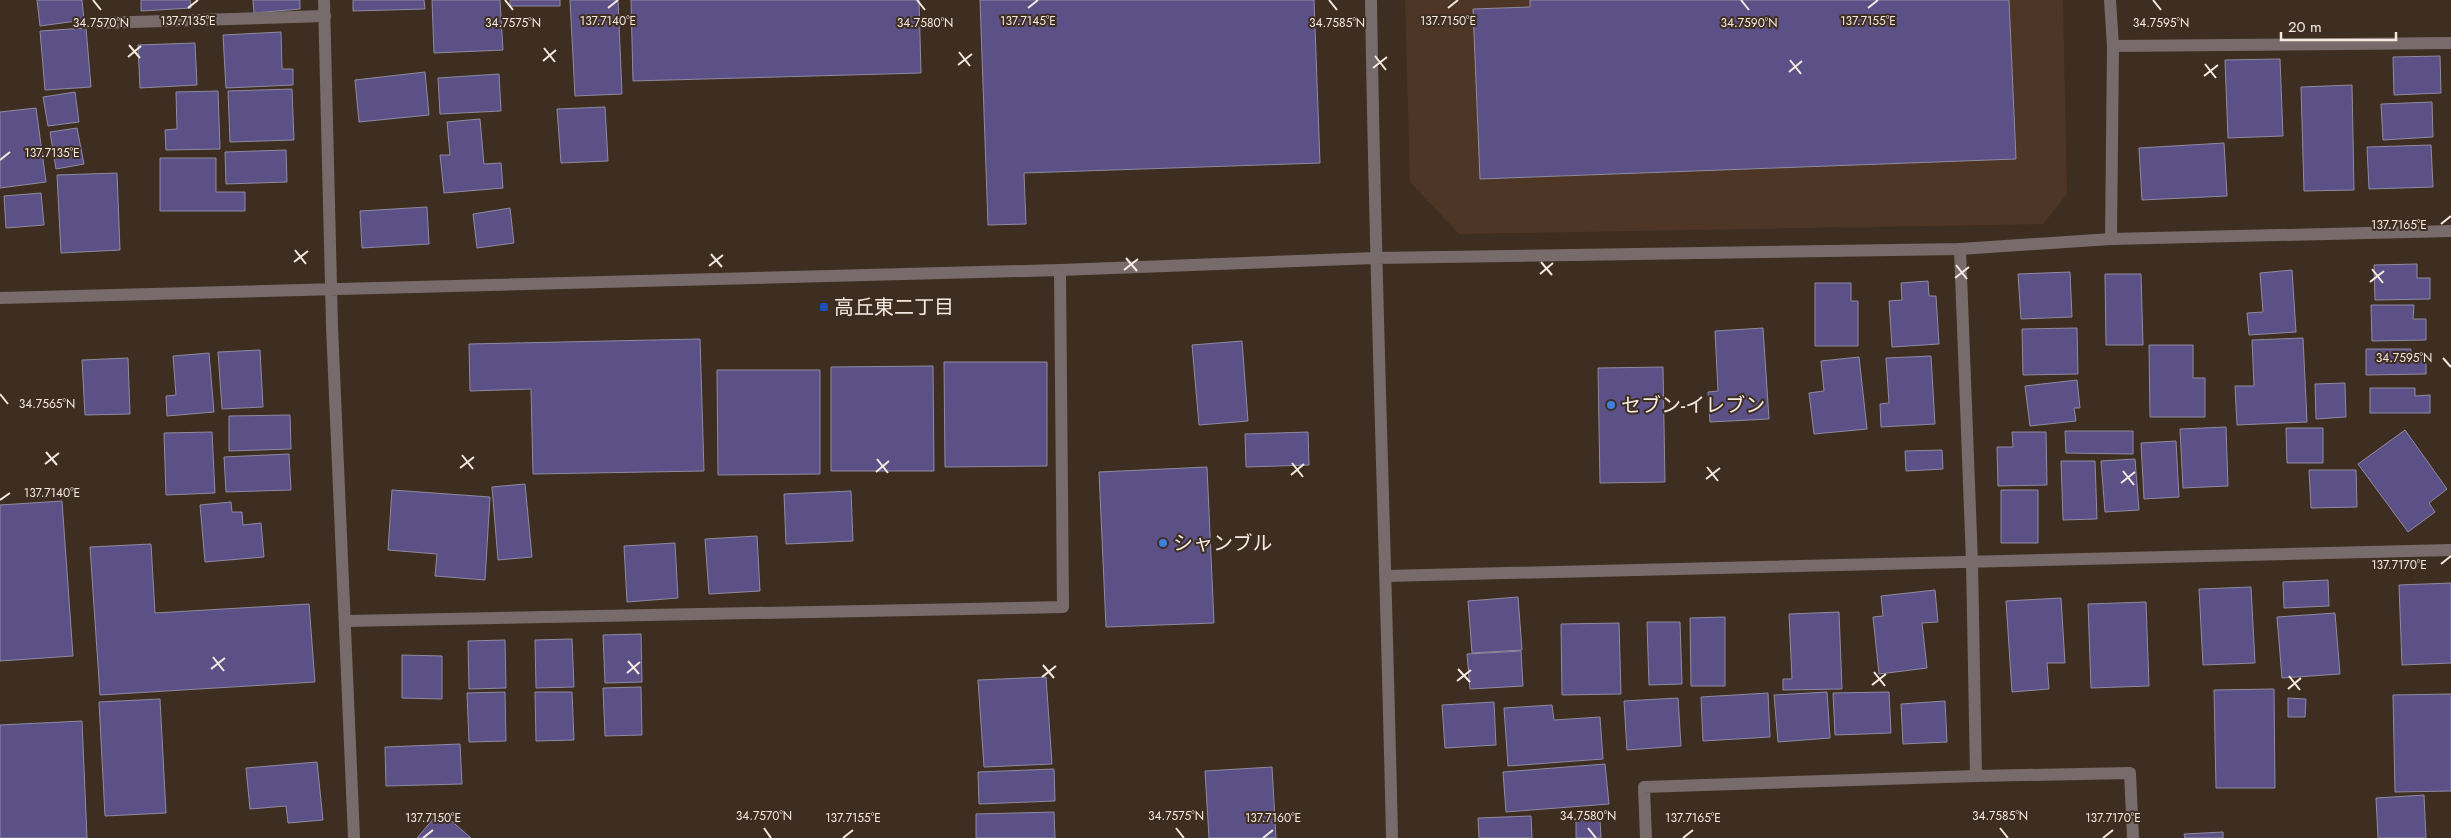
<svg xmlns="http://www.w3.org/2000/svg" width="2451" height="838" viewBox="0 0 2451 838" font-family="Jost,'Noto Sans JP',sans-serif">
<style>
.built{fill:#4d3625}
.building{fill:#5b5187;stroke:#8e8ba1}
.lines{fill:none;stroke-linecap:round;stroke-linejoin:round}
.minor{stroke:#776c6b;stroke-width:12}
.tertiary{stroke:#776c6b;stroke-width:12}
.ticks{fill:none;stroke:#f5eae2;stroke-width:2}
.transit-dot{fill:#1a4fb4;stroke:#3e2d21;stroke-width:2}
.shop-dot{fill:#3f7fe0;stroke:#3e2d21;stroke-width:2}
.labels{text-anchor:middle;dominant-baseline:central;stroke-width:4;stroke-linejoin:round;paint-order:stroke}
.poi-label{font-size:20px;fill:#f5eae2;stroke:#3e2d21;text-anchor:start}
.ticks-label{font-size:12px;text-anchor:middle;fill:#f5eae2;stroke:#3e2d21;stroke-width:4;stroke-linejoin:round;paint-order:stroke}
</style>
<rect width="100%" height="100%" fill="#3e2d21"/>
<path class="built" d="M 1405,0 L 2063,0 L 2067,194 L 2043,224 L 1459,234 L 1410,182 Z"/>
<path class="building" d="M 37,0 L 82,0 L 84,20 L 40,26 Z
M 141,0 L 190,0 L 191,8 L 141,11 Z
M 253,0 L 300,0 L 300,9 L 254,13 Z
M 353,0 L 424,0 L 425,9 L 353,11 Z
M 432,0 L 500,0 L 503,50 L 434,53 Z
M 510,0 L 560,0 L 560,6 L 510,6 Z
M 570,0 L 618,0 L 622,94 L 575,96 Z
M 631,0 L 919,0 L 921,73 L 633,81 Z
M 980,0 L 1314,0 L 1320,163 L 1024,173 L 1026,224 L 988,225 Z
M 1530,0 L 2009,0 L 2016,159 L 1480,179 L 1473,9 L 1530,7 Z
M 86,28 L 91,87 L 45,90 L 40,31 Z
M 281,32 L 282,69 L 293,69 L 293,85 L 226,88 L 223,35 Z
M 195,43 L 197,85 L 140,88 L 138,45 Z
M 2440,56 L 2441,93 L 2394,95 L 2393,57 Z
M 2280,59 L 2283,136 L 2228,138 L 2225,60 Z
M 425,72 L 429,115 L 359,122 L 355,80 Z
M 499,74 L 501,111 L 440,114 L 438,78 Z
M 2352,85 L 2354,190 L 2304,191 L 2301,87 Z
M 292,89 L 294,140 L 230,142 L 228,91 Z
M 218,91 L 220,149 L 166,150 L 165,130 L 177,129 L 176,92 Z
M 75,92 L 79,122 L 48,126 L 43,97 Z
M 2432,102 L 2433,137 L 2383,140 L 2381,104 Z
M 605,107 L 608,161 L 561,163 L 557,109 Z
M 36,108 L 46,182 L 0,188 L 0,112 Z
M 480,119 L 484,164 L 501,163 L 503,188 L 444,193 L 440,155 L 450,155 L 447,122 Z
M 77,128 L 84,164 L 56,169 L 50,132 Z
M 2224,143 L 2227,196 L 2142,200 L 2139,148 Z
M 2431,145 L 2433,187 L 2369,189 L 2367,147 Z
M 286,150 L 287,182 L 226,184 L 225,152 Z
M 160,158 L 216,158 L 216,192 L 245,192 L 245,211 L 160,211 Z
M 117,173 L 120,250 L 61,253 L 57,175 Z
M 41,193 L 44,225 L 6,228 L 4,196 Z
M 427,207 L 429,244 L 362,248 L 360,211 Z
M 510,208 L 514,243 L 477,248 L 473,214 Z
M 2417,264 L 2417,278 L 2430,278 L 2430,299 L 2375,300 L 2374,265 Z
M 2292,270 L 2296,332 L 2249,335 L 2247,313 L 2263,312 L 2260,273 Z
M 2070,272 L 2072,317 L 2021,319 L 2018,274 Z
M 2105,274 L 2141,274 L 2143,345 L 2106,345 Z
M 1928,281 L 1929,296 L 1936,296 L 1939,344 L 1892,347 L 1889,301 L 1902,300 L 1901,283 Z
M 1815,283 L 1851,283 L 1851,301 L 1858,301 L 1858,346 L 1815,346 Z
M 2371,305 L 2414,305 L 2413,319 L 2426,319 L 2426,340 L 2372,341 Z
M 1763,328 L 1769,419 L 1710,422 L 1708,392 L 1718,391 L 1715,331 Z
M 2077,328 L 2078,374 L 2023,375 L 2022,329 Z
M 2303,338 L 2307,422 L 2237,425 L 2235,386 L 2254,386 L 2252,340 Z
M 700,339 L 704,471 L 533,474 L 531,389 L 470,391 L 469,344 Z
M 1242,341 L 1248,421 L 1199,425 L 1192,345 Z
M 2149,345 L 2193,345 L 2193,378 L 2205,378 L 2205,417 L 2150,417 Z
M 2366,349 L 2411,349 L 2411,357 L 2426,357 L 2426,374 L 2366,375 Z
M 260,350 L 263,407 L 222,409 L 218,352 Z
M 209,353 L 214,412 L 167,416 L 166,396 L 176,395 L 173,356 Z
M 1931,356 L 1935,424 L 1881,427 L 1880,404 L 1889,403 L 1886,358 Z
M 1859,357 L 1867,429 L 1814,434 L 1809,393 L 1824,391 L 1821,361 Z
M 128,358 L 130,414 L 85,415 L 82,360 Z
M 944,362 L 1047,362 L 1047,466 L 945,467 Z
M 933,366 L 934,471 L 831,471 L 831,367 Z
M 1663,367 L 1665,482 L 1600,483 L 1598,368 Z
M 717,370 L 820,370 L 820,474 L 718,475 Z
M 2077,380 L 2080,408 L 2074,408 L 2076,421 L 2030,426 L 2025,386 Z
M 2345,383 L 2346,417 L 2316,419 L 2315,384 Z
M 2370,388 L 2415,388 L 2415,396 L 2430,395 L 2430,413 L 2370,413 Z
M 290,415 L 291,449 L 229,451 L 229,416 Z
M 2226,427 L 2228,486 L 2183,488 L 2180,429 Z
M 2286,428 L 2323,428 L 2323,463 L 2287,463 Z
M 2405,430 L 2447,489 L 2429,503 L 2435,512 L 2408,532 L 2358,464 Z
M 2065,431 L 2133,431 L 2133,454 L 2066,453 Z
M 212,432 L 215,493 L 166,495 L 164,433 Z
M 1308,432 L 1309,465 L 1246,467 L 1245,434 Z
M 2012,432 L 2046,432 L 2047,485 L 1998,486 L 1997,447 L 2013,447 Z
M 2176,441 L 2179,497 L 2144,499 L 2141,443 Z
M 1942,450 L 1943,469 L 1906,471 L 1905,451 Z
M 289,454 L 291,490 L 226,492 L 224,457 Z
M 2135,459 L 2139,510 L 2105,512 L 2101,461 Z
M 2061,461 L 2095,461 L 2097,519 L 2063,520 Z
M 1207,467 L 1214,623 L 1106,627 L 1099,472 Z
M 2309,470 L 2356,470 L 2357,507 L 2311,508 Z
M 525,484 L 532,557 L 498,560 L 492,487 Z
M 392,490 L 490,497 L 485,580 L 435,576 L 437,554 L 388,550 Z
M 2001,490 L 2038,490 L 2038,543 L 2001,543 Z
M 851,491 L 853,541 L 786,544 L 784,494 Z
M 62,501 L 73,656 L 0,661 L 0,505 Z
M 231,502 L 232,512 L 242,512 L 243,525 L 261,523 L 264,557 L 205,562 L 200,505 Z
M 757,536 L 760,591 L 709,594 L 705,539 Z
M 675,543 L 678,598 L 627,602 L 624,546 Z
M 151,544 L 155,613 L 309,604 L 315,682 L 100,695 L 90,547 Z
M 2328,580 L 2329,606 L 2284,608 L 2283,582 Z
M 2451,583 L 2451,663 L 2402,665 L 2399,585 Z
M 2251,587 L 2255,663 L 2203,665 L 2199,589 Z
M 1935,590 L 1938,622 L 1922,623 L 1927,668 L 1879,674 L 1873,617 L 1883,616 L 1881,596 Z
M 1518,597 L 1522,650 L 1472,653 L 1468,601 Z
M 2061,598 L 2065,663 L 2047,663 L 2049,689 L 2012,692 L 2006,601 Z
M 2146,602 L 2149,686 L 2091,688 L 2088,604 Z
M 1839,612 L 1842,689 L 1783,690 L 1783,679 L 1792,679 L 1789,614 Z
M 2335,613 L 2340,674 L 2282,678 L 2277,617 Z
M 1725,617 L 1725,686 L 1691,686 L 1690,618 Z
M 1647,622 L 1680,622 L 1682,684 L 1649,685 Z
M 1619,623 L 1621,694 L 1562,695 L 1561,624 Z
M 641,634 L 642,682 L 605,683 L 603,635 Z
M 572,639 L 574,687 L 536,688 L 535,640 Z
M 505,640 L 506,688 L 469,689 L 468,641 Z
M 1521,651 L 1523,686 L 1470,689 L 1467,654 Z
M 402,655 L 442,656 L 442,699 L 402,698 Z
M 1046,677 L 1052,764 L 984,767 L 978,680 Z
M 641,687 L 642,735 L 605,736 L 603,688 Z
M 2274,689 L 2275,788 L 2216,788 L 2214,690 Z
M 505,692 L 506,741 L 469,742 L 467,693 Z
M 535,692 L 572,692 L 574,740 L 536,741 Z
M 1827,692 L 1830,738 L 1778,742 L 1774,695 Z
M 1889,692 L 1891,733 L 1835,735 L 1833,693 Z
M 1768,693 L 1770,737 L 1703,741 L 1701,697 Z
M 2451,694 L 2451,791 L 2395,792 L 2393,695 Z
M 1678,698 L 1681,746 L 1627,750 L 1624,701 Z
M 2288,698 L 2306,699 L 2305,717 L 2288,717 Z
M 160,699 L 166,813 L 105,816 L 99,702 Z
M 1945,701 L 1947,742 L 1903,744 L 1901,704 Z
M 1494,702 L 1496,745 L 1445,748 L 1442,705 Z
M 1552,705 L 1554,720 L 1600,717 L 1603,759 L 1508,766 L 1504,708 Z
M 82,721 L 87,838 L 0,838 L 0,725 Z
M 460,744 L 462,784 L 386,786 L 385,747 Z
M 317,762 L 323,820 L 288,823 L 286,806 L 250,809 L 246,768 Z
M 1605,764 L 1609,804 L 1506,812 L 1503,772 Z
M 1272,767 L 1276,838 L 1209,838 L 1205,771 Z
M 1054,769 L 1055,801 L 979,804 L 978,772 Z
M 2424,795 L 2426,838 L 2378,838 L 2376,798 Z
M 440,811 L 471,838 L 417,838 Z
M 1054,812 L 1055,838 L 976,838 L 976,814 Z
M 1531,816 L 1532,838 L 1479,838 L 1478,818 Z
M 1600,819 L 1601,838 L 1576,838 L 1576,820 Z
M 2223,832 L 2223,838 L 2185,838 L 2184,834 Z"/>
<g class="lines">
<path class="minor" d="M 2110,0 L 2113,46 L 2111,239
M 99,23 L 325,16
M 2113,46 L 2451,43
M 1960,249 L 1972,562 L 1976,776 L 2130,773 L 2133,838
M 1386,576 L 2451,550
M 346,621 L 1063,607 L 1060,270
M 1646,838 L 1644,787 L 1976,776"/>
<path class="tertiary" d="M 324,0 L 332,326 L 354,838
M 1371,0 C 1375,279 1386,559 1392,838
M 0,298 L 1060,270 L 1375,258 L 1960,249 L 2111,239 L 2451,231"/>
</g>
<path class="ticks" d="M 93,0 L 101,10M 505,0 L 513,10M 917,0 L 925,10M 1329,0 L 1337,10M 1741,0 L 1749,10M 2153,0 L 2161,10M 188,8 L 198,0M 608,8 L 618,0M 1028,8 L 1038,0M 1448,8 L 1458,0M 1868,8 L 1878,0M 129,45 L 140,58M 544,48 L 555,62M 959,52 L 970,66M 1375,56 L 1386,70M 128,57 L 141,46M 1790,60 L 1801,74M 543,61 L 556,50M 2205,64 L 2216,78M 958,65 L 972,54M 1373,68 L 1387,57M 1789,72 L 1802,61M 2204,76 L 2218,65M 0,160 L 10,152M 2441,224 L 2451,216M 295,250 L 306,264M 711,254 L 722,267M 1126,258 L 1137,271M 294,262 L 308,251M 1541,262 L 1552,275M 1956,265 L 1967,279M 709,266 L 723,255M 2372,269 L 2383,283M 1124,270 L 1138,259M 1540,274 L 1553,263M 1955,278 L 1969,267M 2370,282 L 2384,271M 2443,358 L 2451,367M 0,394 L 8,404M 46,452 L 57,465M 462,455 L 473,469M 877,459 L 888,473M 1292,463 L 1303,477M 45,464 L 59,453M 1707,467 L 1718,481M 460,468 L 474,457M 2123,471 L 2134,485M 876,472 L 889,461M 1291,475 L 1304,464M 1706,479 L 1720,468M 2121,483 L 2135,472M 0,500 L 10,493M 2441,564 L 2451,556M 213,657 L 224,671M 628,661 L 639,674M 1043,665 L 1054,678M 211,669 L 225,658M 1458,669 L 1470,682M 1874,672 L 1885,686M 627,673 L 640,662M 2289,676 L 2300,690M 1042,677 L 1056,666M 1457,681 L 1471,670M 1872,685 L 1886,674M 2288,689 L 2301,678M 764,828 L 771,838M 1176,828 L 1184,838M 1588,828 L 1596,838M 2000,828 L 2008,838M 423,838 L 433,830M 843,838 L 853,830M 1263,838 L 1273,830M 1683,838 L 1693,830M 2103,838 L 2113,830"/>
<rect class="transit-dot" x="819" y="302" width="10" height="10" rx="2.5"/>
<g class="shop-dot">
<circle cx="1611" cy="405" r="5"/>
<circle cx="1163" cy="543" r="5"/>
</g>
<g class="labels">
<g class="poi-label">
<text x="834" y="307">高丘東二丁目</text>
<text x="1621" y="405">セブン-イレブン</text>
<text x="1173" y="543">シャンブル</text>
</g>
</g>
<g class="ticks-label">
<text x="188" y="25">137.7135°E</text>
<text x="608" y="25">137.7140°E</text>
<text x="1028" y="25">137.7145°E</text>
<text x="1448" y="25">137.7150°E</text>
<text x="1868" y="25">137.7155°E</text>
<text x="101" y="27">34.7570°N</text>
<text x="2161" y="27">34.7595°N</text>
<text x="513" y="27">34.7575°N</text>
<text x="925" y="27">34.7580°N</text>
<text x="1337" y="27">34.7585°N</text>
<text x="1749" y="27">34.7590°N</text>
<text x="52" y="157">137.7135°E</text>
<text x="2399" y="229">137.7165°E</text>
<text x="2404" y="362">34.7595°N</text>
<text x="47" y="408">34.7565°N</text>
<text x="52" y="497">137.7140°E</text>
<text x="2399" y="569">137.7170°E</text>
<text x="764" y="820">34.7570°N</text>
<text x="1176" y="820">34.7575°N</text>
<text x="1588" y="820">34.7580°N</text>
<text x="2000" y="820">34.7585°N</text>
<text x="433" y="822">137.7150°E</text>
<text x="853" y="822">137.7155°E</text>
<text x="1273" y="822">137.7160°E</text>
<text x="1693" y="822">137.7165°E</text>
<text x="2113" y="822">137.7170°E</text>
</g>
<path d="M2281 32v8h115v-8" fill="none" stroke="#f5eae2" stroke-width="2.5"/>
<text x="2288" y="32" font-size="15" fill="#f5eae2" stroke="#3e2d21" stroke-width="4" paint-order="stroke">20 m</text>
</svg>
